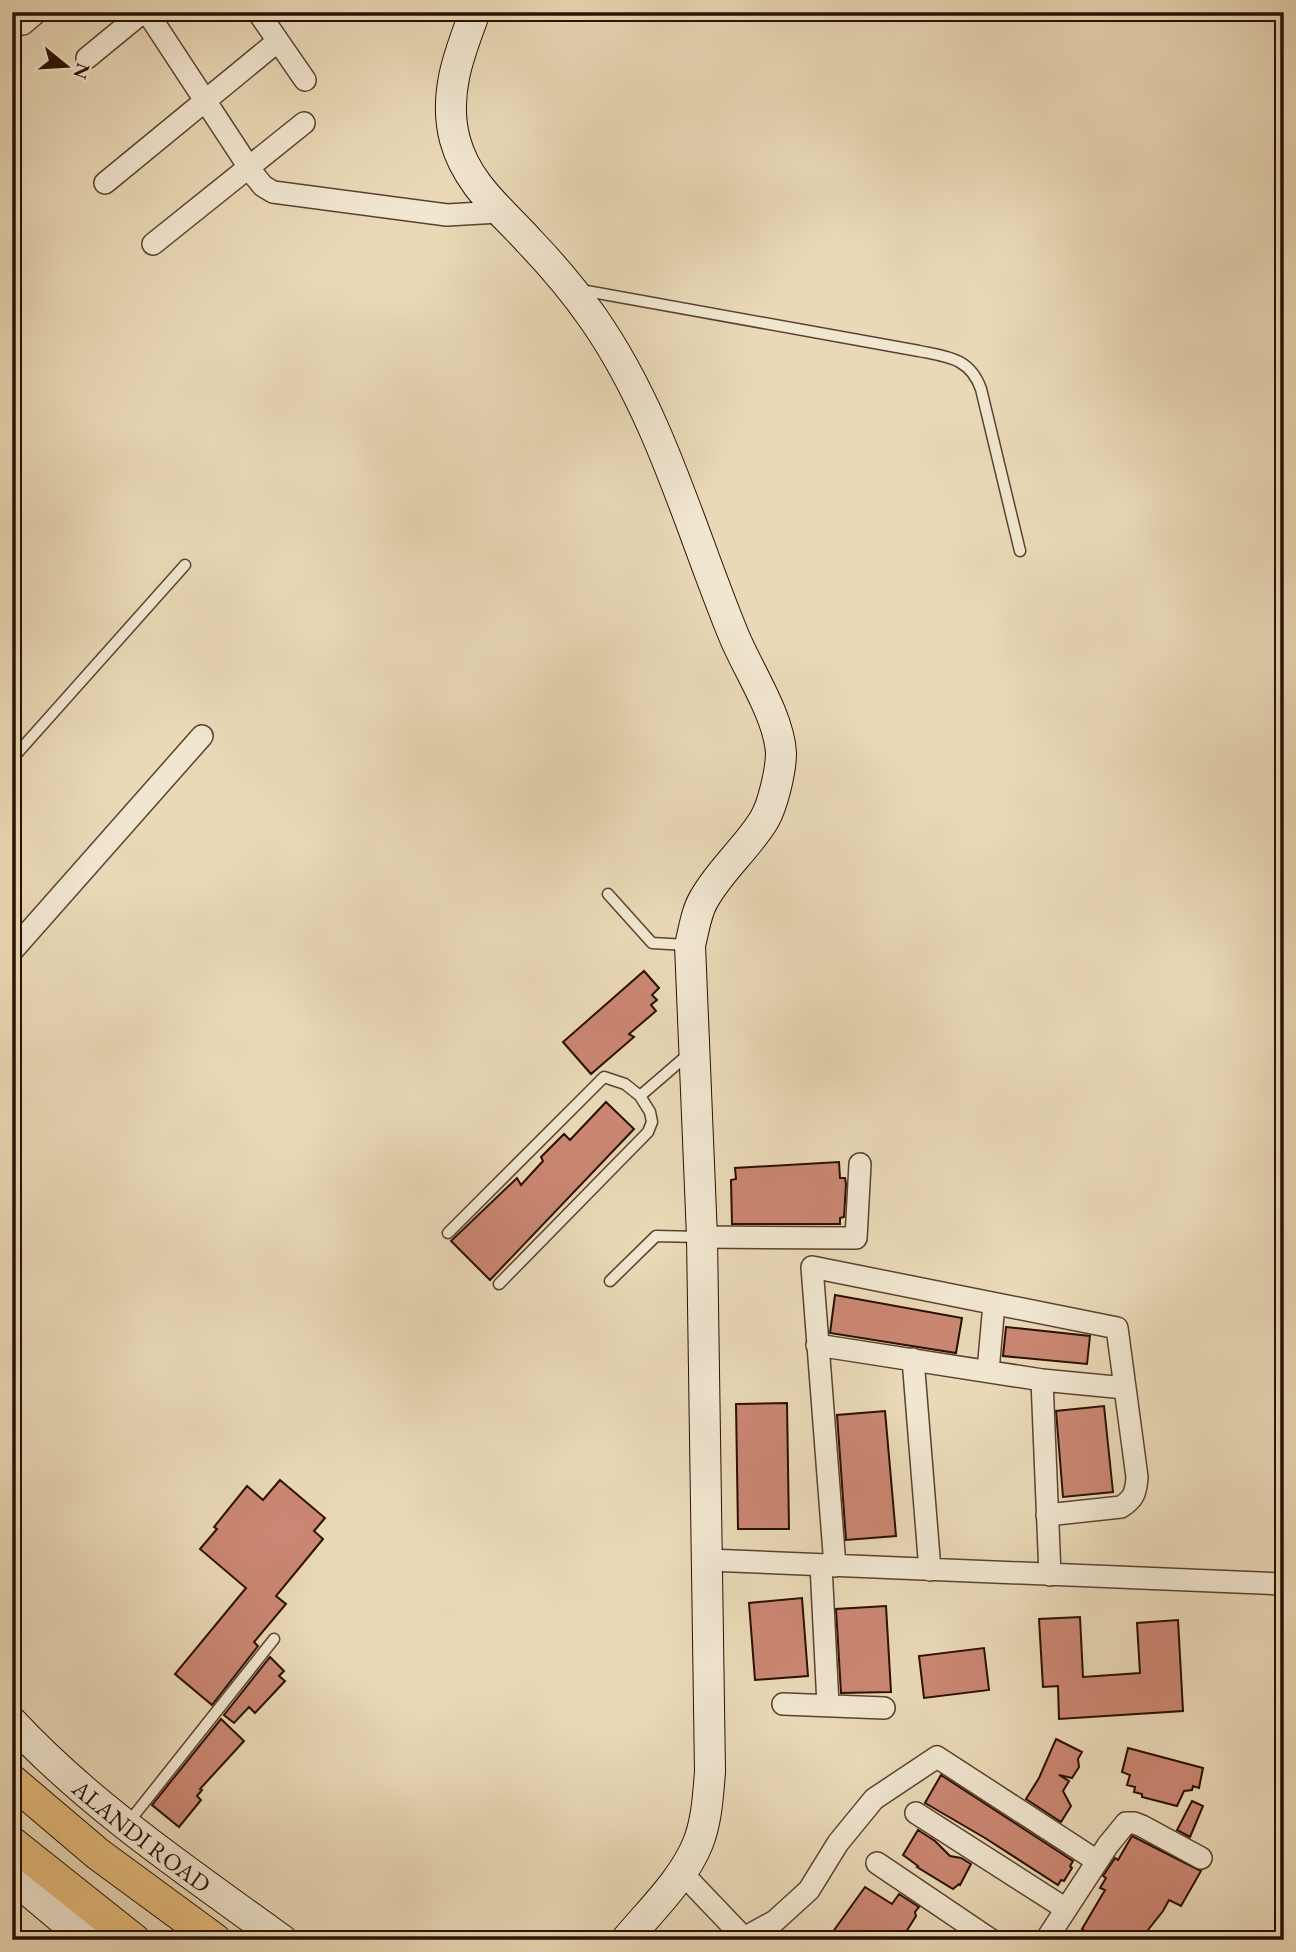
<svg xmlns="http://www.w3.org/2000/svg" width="1296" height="1952" viewBox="0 0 1296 1952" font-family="'EB Garamond',serif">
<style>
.building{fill:#cb8773;stroke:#2a0f02;stroke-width:2}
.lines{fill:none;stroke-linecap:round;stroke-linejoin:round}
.lane-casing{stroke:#5a422f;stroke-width:13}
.street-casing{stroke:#5a422f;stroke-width:24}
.secondary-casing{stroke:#2a0f02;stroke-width:32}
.primary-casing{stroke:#2a0f02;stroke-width:34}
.lane{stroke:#f1e6d0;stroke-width:10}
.street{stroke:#f1e6d0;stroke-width:21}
.secondary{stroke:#f1e6d0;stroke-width:30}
.primary{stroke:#e5bc7c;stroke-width:32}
.labels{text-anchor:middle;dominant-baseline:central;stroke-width:5;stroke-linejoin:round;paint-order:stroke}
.street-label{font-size:24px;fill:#2a0f02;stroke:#f1e6d0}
</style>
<rect width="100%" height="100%" fill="#ead9b7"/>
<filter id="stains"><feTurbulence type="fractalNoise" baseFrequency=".00286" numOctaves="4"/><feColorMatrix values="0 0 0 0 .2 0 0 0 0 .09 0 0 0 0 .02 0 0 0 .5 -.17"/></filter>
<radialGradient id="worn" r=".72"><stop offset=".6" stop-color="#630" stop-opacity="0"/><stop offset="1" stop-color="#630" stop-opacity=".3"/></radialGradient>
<path class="building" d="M 644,971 L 659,988 L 652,995 L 657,1000 L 651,1005 L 656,1011 L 629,1034 L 634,1037 L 591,1074 L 563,1042 Z
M 606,1102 L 634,1129 L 490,1280 L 451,1241 L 517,1178 L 521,1185 L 543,1161 L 541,1157 L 564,1134 L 570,1140 Z
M 839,1162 L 840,1178 L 845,1178 L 846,1184 L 844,1217 L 840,1218 L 840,1224 L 732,1224 L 731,1180 L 736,1179 L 735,1168 Z
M 835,1295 L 962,1318 L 956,1353 L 830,1333 Z
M 1006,1327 L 1090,1336 L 1087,1364 L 1003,1356 Z
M 787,1403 L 789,1529 L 738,1529 L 736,1404 Z
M 1104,1406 L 1113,1492 L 1063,1497 L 1056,1411 Z
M 885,1411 L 896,1536 L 846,1540 L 837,1415 Z
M 280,1480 L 325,1518 L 314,1531 L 323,1539 L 276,1596 L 286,1604 L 254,1642 L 258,1646 L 212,1705 L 175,1674 L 246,1588 L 200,1549 L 217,1529 L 214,1527 L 247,1486 L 263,1500 Z
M 802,1598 L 808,1676 L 755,1680 L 749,1603 Z
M 886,1606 L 891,1692 L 841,1693 L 836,1609 Z
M 1080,1617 L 1083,1677 L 1140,1673 L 1137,1623 L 1178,1620 L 1183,1711 L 1059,1719 L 1058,1686 L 1043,1687 L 1039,1619 Z
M 984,1648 L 989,1690 L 924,1698 L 919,1656 Z
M 270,1657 L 284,1671 L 279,1676 L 285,1681 L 255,1713 L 249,1707 L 234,1723 L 224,1715 Z
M 221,1719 L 244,1741 L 200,1789 L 202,1790 L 197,1796 L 201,1800 L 179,1827 L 152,1805 Z
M 1056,1739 L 1082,1752 L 1078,1759 L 1079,1767 L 1072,1778 L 1059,1775 L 1069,1781 L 1063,1791 L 1071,1806 L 1061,1822 L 1026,1799 L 1039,1778 Z
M 1128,1748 L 1203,1768 L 1199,1788 L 1193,1786 L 1192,1790 L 1184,1791 L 1177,1806 L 1142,1797 L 1142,1794 L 1134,1792 L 1135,1787 L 1127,1785 L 1130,1775 L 1122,1772 Z
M 941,1775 L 1073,1861 L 1070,1866 L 1072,1868 L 1064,1881 L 1061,1880 L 1058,1885 L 985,1838 L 925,1803 Z
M 1192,1801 L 1203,1806 L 1190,1837 L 1177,1830 Z
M 918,1830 L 935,1841 L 950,1856 L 961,1858 L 971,1864 L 960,1885 L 959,1884 L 953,1889 L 917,1867 L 918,1866 L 903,1855 Z
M 1132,1836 L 1201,1871 L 1181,1906 L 1169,1900 L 1163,1911 L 1140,1940 L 1098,1940 L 1082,1929 L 1105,1890 L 1100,1888 L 1106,1878 L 1103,1876 L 1115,1858 L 1118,1860 Z
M 865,1887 L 892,1904 L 899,1894 L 919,1907 L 915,1912 L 916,1916 L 901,1940 L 827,1940 Z"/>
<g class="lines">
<defs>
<path id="lane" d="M 581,290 L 919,351 C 948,357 970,358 981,389 L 1020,551
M 12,759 L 185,565
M 608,894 L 652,943 L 687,945
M 640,1096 L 691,1052
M 448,1233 L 604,1077 L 625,1084 L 640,1096 L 650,1112 L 652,1122 L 648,1132 L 499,1284
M 610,1281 L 656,1236 L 699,1237
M 128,1823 L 274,1639"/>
<path id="street" d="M 147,12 L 254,175 L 263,186 L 273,192 L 447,215 L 499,212
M 258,12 L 305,80
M 23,24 L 37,12
M 87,58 L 143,12
M 105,183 L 278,41
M 153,244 L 304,123
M 12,951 L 202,736
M 702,1237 L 856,1238 L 860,1164
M 817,1345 L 1042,1380 L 1125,1388
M 913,1359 L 930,1570
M 988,1371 L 994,1304
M 1042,1380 L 1050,1575
M 708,1560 L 1284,1584
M 821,1565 L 828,1705
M 835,1566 L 812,1267 L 1117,1328 L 1137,1477 C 1136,1492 1134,1499 1121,1507 L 1047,1515
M 783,1704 L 884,1708
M 916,1813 L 1066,1909
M 877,1863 L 991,1940
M 682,1873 L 744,1938 L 775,1921 L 809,1890 L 838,1843 L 874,1799 L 937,1757 L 1097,1861
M 1046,1940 L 1108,1845 L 1126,1823 L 1134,1823 L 1142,1826 L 1201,1858"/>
<g id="secondary">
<path d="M 475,12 C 459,54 443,95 455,140 C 467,184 500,209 529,241 C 552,265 574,291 593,318 C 660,414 690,529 734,636 C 748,670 779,716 781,753 C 781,770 773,805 764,820 C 747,848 720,870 704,899 C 696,912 694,930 690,945 L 702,1237 L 710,1772 C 708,1795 707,1820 698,1843 C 683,1880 651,1910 626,1940"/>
<path id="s1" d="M 12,1722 C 90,1806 190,1873 282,1940"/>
<path d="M 12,1877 L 87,1940"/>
</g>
<path id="primary" d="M 12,1781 L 98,1854 L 215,1940
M 12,1843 L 134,1940"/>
</defs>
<use href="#lane" class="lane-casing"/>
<use href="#street" class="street-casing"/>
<use href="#secondary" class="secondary-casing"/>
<use href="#primary" class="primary-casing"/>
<use href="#lane" class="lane"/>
<use href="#street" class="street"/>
<use href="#secondary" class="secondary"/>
<use href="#primary" class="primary"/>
</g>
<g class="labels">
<g class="street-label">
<text stroke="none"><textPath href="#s1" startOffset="173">ALANDI ROAD</textPath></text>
</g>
</g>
<rect width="1296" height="1952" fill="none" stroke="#ead9b7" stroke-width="42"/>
<rect x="14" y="14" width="1268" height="1924" fill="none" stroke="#2a0f02" stroke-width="3.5"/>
<rect x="21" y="21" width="1254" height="1910" fill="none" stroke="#2a0f02" stroke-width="2"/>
<g transform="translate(66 66) rotate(108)" stroke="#f1e6d0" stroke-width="5" paint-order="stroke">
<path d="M0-5L12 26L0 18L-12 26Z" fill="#2a0f02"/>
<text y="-10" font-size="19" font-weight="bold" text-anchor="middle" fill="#2a0f02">N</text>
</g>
<rect width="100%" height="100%" filter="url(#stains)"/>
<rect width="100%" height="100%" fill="url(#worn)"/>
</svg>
